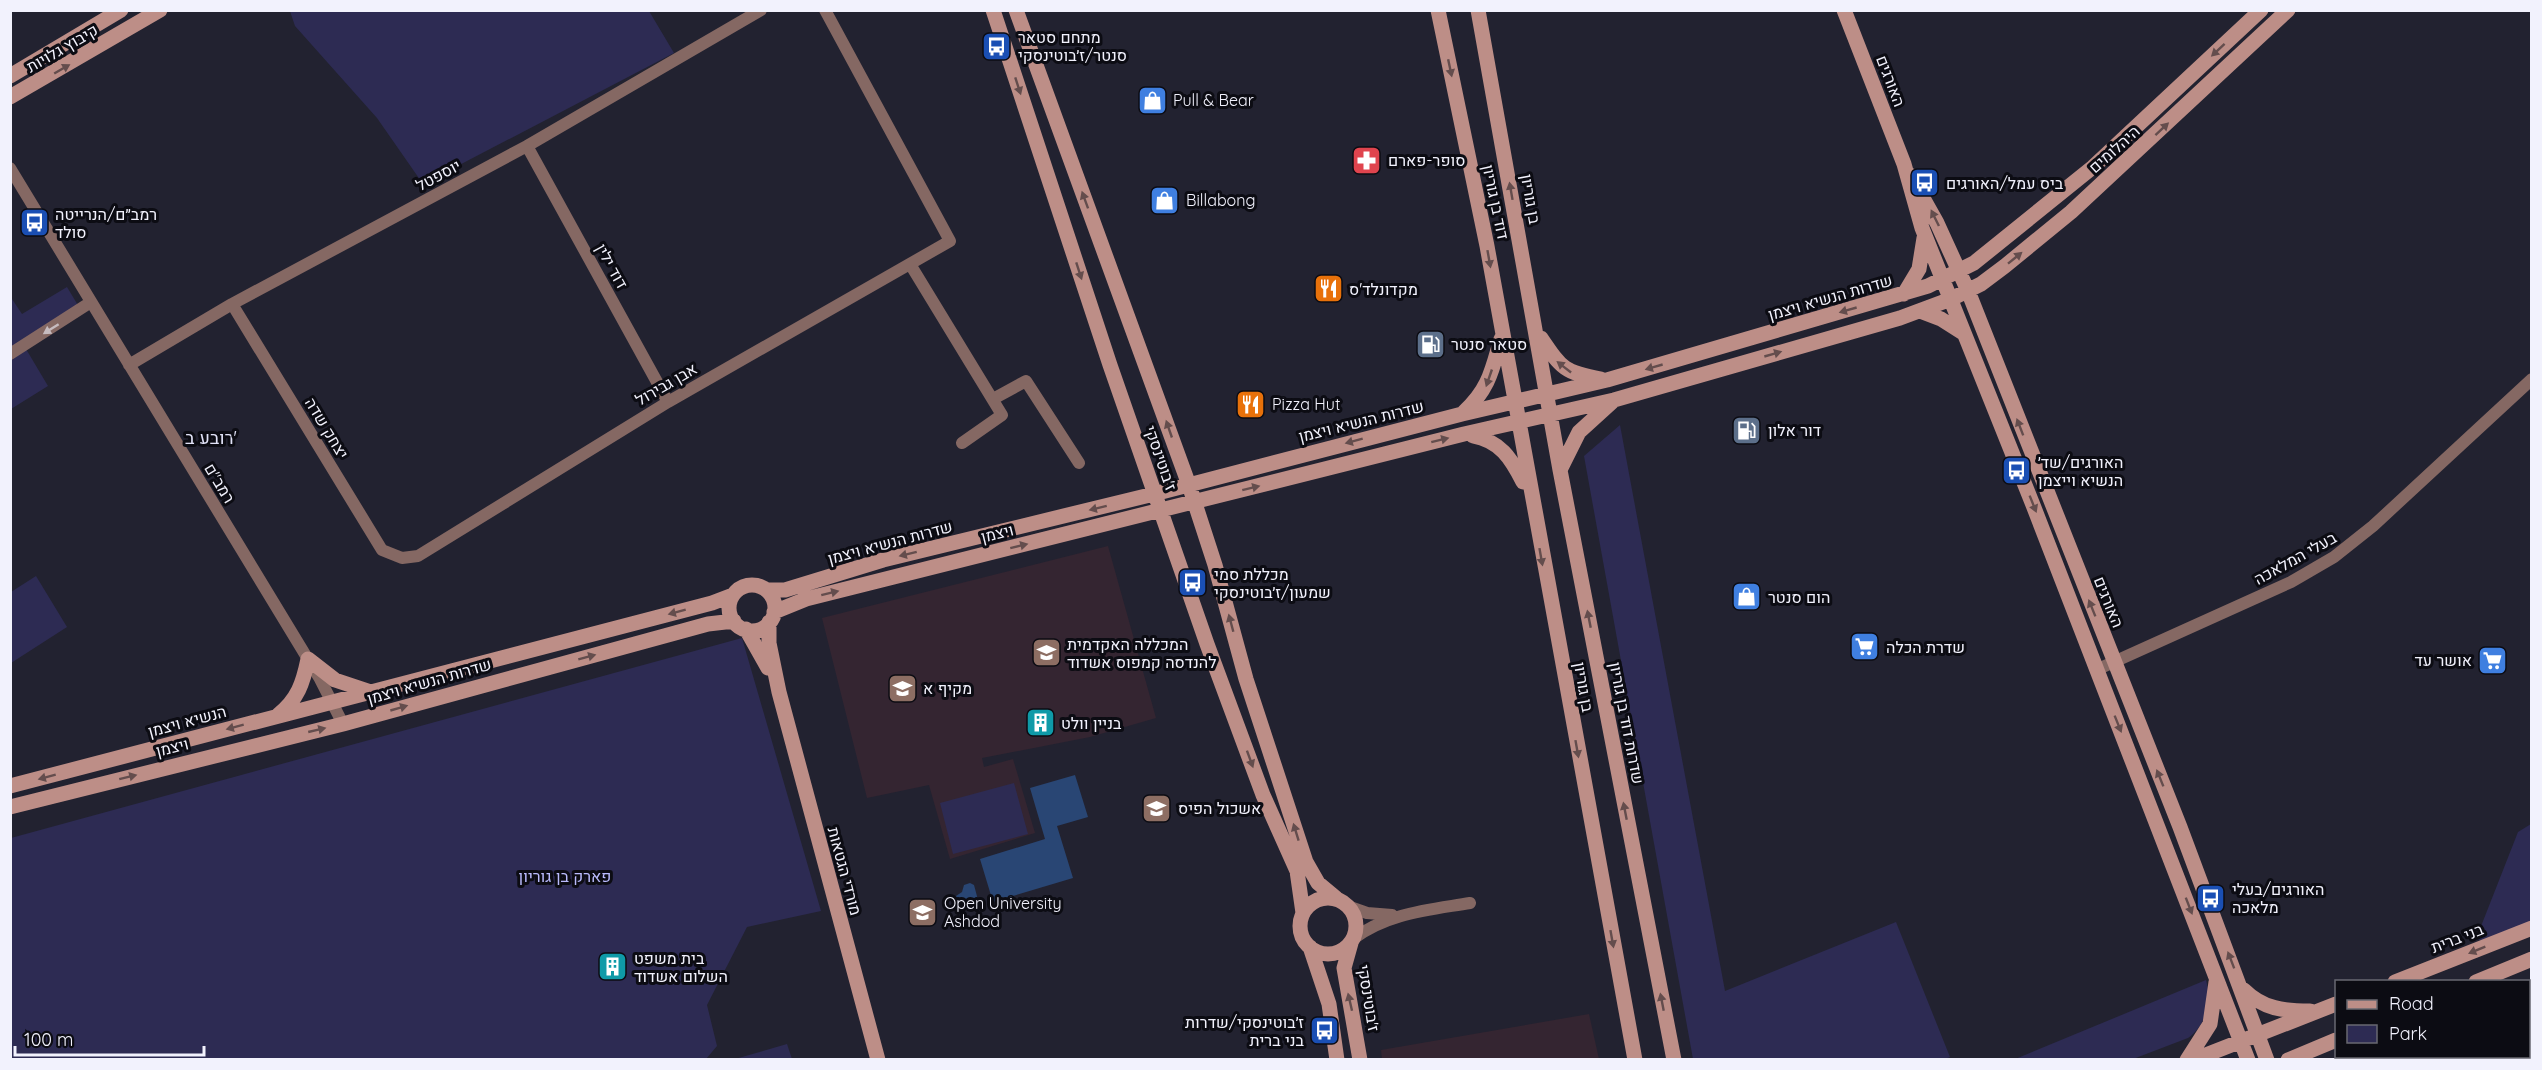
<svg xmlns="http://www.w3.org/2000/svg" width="2542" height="1070" viewBox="0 0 2542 1070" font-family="Quicksand,Heebo,sans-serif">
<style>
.education{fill:#342531}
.green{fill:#2d2b53}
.water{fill:#294674}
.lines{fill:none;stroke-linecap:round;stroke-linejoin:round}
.street{stroke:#856863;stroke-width:12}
.secondary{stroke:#bd8e87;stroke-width:15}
.oneway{fill:#644d4d}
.oneway2{fill:#c6bbbf}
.labels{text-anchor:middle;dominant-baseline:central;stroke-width:6;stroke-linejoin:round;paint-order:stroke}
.poi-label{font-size:16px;fill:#f2f2fd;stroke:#0c0c13;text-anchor:start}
.street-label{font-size:16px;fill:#f2f2fd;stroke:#0c0c13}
.park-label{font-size:16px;fill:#babbfd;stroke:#0c0c13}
.neighbourhood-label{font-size:18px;fill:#e1e2f7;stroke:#0c0c13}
</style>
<rect width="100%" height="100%" fill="#222230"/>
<path class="education" d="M 1108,546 L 1156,718 L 1090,737 L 982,758 L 984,767 L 1013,759 L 1035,833 L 950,859 L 929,785 L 867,798 L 822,618 Z
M 1589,1014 L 1599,1059 L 1382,1059 L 1381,1050 Z"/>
<path class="green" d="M 290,11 L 649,11 L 674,53 L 423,184 L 377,118 L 295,26 Z
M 67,287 L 79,307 L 11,348 L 10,296 L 22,314 Z
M 26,349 L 48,386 L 11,409 L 11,358 Z
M 1620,425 L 1725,991 L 1896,922 L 1950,1057 L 1943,1060 L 1693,1059 L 1584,456 Z
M 36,576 L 67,627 L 11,663 L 11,592 Z
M 742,638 L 821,911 L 747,927 L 707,1005 L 717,1046 L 706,1059 L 11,1059 L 11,838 Z
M 1014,783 L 1028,834 L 953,854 L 940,803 Z
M 2531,824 L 2531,928 L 2493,943 L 2476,939 L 2518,832 Z
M 2206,980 C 2212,1001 2206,1026 2188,1038 L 2133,1059 L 2013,1060 Z
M 787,1044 L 792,1059 L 735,1059 Z
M 2349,1057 L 2487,1056 L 2488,1059 L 2343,1059 Z"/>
<path class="water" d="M 1075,775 L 1088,817 L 1057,826 L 1073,878 L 993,902 L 980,859 L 1045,839 L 1030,788 Z
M 970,883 L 974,885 L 978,900 L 959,904 L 956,896 L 962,892 L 964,885 Z"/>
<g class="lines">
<path class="street" d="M 527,146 L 668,402
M 10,168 L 320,679 L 343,724
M 910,264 L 1002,415 L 962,443
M 232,304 L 382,550 L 402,558 L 418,556 L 668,402 L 950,241 L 825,10
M 10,354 L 91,302
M 129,365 L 232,304 L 527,146 L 761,10
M 993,399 L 1026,381 L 1079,463
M 2096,670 L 2291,582 L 2334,557 L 2373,526 L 2532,379
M 1350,907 L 1367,913 L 1392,915
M 1353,939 C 1387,913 1429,910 1470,903"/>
<path class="secondary" d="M 993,10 L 1110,365 L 1207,644 L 1263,795 L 1297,871 L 1303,913
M 1016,10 L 1189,485 L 1215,565 L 1246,679 L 1306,862 L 1318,883 L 1336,898
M 1438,10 L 1487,246 L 1635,1060
M 1478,10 L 1560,470 L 1674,1060
M 1844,10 L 1904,164 L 1922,228 L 2033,505 L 2248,1060
M 10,76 L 121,10
M 10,97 L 160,10
M 1910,175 L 1937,223 L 1968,291 L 2180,827 L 2267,1060
M 1904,294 L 1919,269 L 1924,238
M 1920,311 L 1941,319 L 1963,333
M 1541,338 C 1562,369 1564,372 1601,379
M 1464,412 C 1489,389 1492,370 1501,339
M 1473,436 C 1500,441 1511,458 1523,482
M 1560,470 L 1579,432 L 1612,402
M729 608a23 23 0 1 1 46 0a23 23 0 1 1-46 0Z
M 767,590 L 785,590 L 883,560 L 1154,494 L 1462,414 L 1607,380 L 1928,286 L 1974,263 L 2093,167 L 2261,10
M 774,612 L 806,599 L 1464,434 L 1614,400 L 1900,318 L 1951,299 L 1981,284 L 2005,266 L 2071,212 L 2288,10
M 769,622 L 769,643 L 779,692 L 878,1060
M 746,629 L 768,668
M 278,715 C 298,699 303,683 308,659 L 335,680 L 371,692
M 10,786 L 712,603 L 733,595
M 10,807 L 343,724 L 708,624 L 734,621
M1300 926a28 28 0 1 1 56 0a28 28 0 1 1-56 0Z
M 1351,943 L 1344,968 L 1360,1060
M 1310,947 L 1329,1004 L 1337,1060
M 2395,982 L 2532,928
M 2476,982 L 2532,959
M 2244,990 C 2263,1009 2284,1011 2310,1011
M 2187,1060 L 2210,1024 L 2216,982
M 2193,1060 L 2336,1004
M 2288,1060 L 2336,1040"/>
</g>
<defs><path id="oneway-solid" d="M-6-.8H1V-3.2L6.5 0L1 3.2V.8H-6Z" transform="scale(1.5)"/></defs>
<g class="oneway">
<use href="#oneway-solid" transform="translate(2218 50) rotate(137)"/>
<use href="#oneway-solid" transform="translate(1450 68) rotate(78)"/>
<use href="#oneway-solid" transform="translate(62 69) rotate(-30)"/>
<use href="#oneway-solid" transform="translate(1018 86) rotate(72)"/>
<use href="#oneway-solid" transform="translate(2162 129) rotate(-43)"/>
<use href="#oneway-solid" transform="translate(1511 191) rotate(-100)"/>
<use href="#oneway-solid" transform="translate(1085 200) rotate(-110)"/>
<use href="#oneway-solid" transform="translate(1935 218) rotate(-116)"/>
<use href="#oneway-solid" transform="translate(2015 258) rotate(-39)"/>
<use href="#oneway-solid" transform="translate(1489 259) rotate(80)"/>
<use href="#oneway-solid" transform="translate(1079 271) rotate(72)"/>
<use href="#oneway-solid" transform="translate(1848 310) rotate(164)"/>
<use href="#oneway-solid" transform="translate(1773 354) rotate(-16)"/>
<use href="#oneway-solid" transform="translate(1564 367) rotate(-142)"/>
<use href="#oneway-solid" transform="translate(1654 367) rotate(164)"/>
<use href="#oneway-solid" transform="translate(1489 378) rotate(109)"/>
<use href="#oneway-solid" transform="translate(2020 427) rotate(-111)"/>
<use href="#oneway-solid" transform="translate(1169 429) rotate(-109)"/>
<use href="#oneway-solid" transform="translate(1440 440) rotate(-14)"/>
<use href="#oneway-solid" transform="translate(1354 441) rotate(165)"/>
<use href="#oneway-solid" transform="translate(1251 488) rotate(-14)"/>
<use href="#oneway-solid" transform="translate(2033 504) rotate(68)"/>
<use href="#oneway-solid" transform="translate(1098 508) rotate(166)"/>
<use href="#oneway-solid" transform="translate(1019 546) rotate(-14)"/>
<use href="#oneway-solid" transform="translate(908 554) rotate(166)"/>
<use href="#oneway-solid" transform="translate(1541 557) rotate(80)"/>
<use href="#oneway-solid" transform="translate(830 593) rotate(-14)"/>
<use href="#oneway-solid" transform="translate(2092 608) rotate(-112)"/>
<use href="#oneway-solid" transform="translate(677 612) rotate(165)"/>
<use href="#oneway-solid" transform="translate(1589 619) rotate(-101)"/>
<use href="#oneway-solid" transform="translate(1231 623) rotate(-105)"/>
<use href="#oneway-solid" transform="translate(587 657) rotate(-15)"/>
<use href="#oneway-solid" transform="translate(399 708) rotate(-16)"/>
<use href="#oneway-solid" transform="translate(2118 724) rotate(68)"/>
<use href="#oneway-solid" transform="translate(235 727) rotate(165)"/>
<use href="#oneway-solid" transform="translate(317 730) rotate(-13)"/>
<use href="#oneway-solid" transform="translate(1577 749) rotate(80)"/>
<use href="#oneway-solid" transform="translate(1250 759) rotate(70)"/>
<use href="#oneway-solid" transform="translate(47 777) rotate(165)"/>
<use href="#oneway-solid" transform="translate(128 777) rotate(-14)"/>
<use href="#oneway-solid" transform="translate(2160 778) rotate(-112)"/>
<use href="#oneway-solid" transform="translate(1625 811) rotate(-101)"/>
<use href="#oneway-solid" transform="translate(1296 832) rotate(-107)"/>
<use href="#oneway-solid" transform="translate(2189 906) rotate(69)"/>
<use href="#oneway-solid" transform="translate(1612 939) rotate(80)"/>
<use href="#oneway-solid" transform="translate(2477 950) rotate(158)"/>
<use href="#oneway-solid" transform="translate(2231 960) rotate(-111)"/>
<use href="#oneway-solid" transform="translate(1350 1002) rotate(-103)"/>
<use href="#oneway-solid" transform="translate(1662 1002) rotate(-101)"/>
</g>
<use class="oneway2" href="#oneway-solid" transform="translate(51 329) rotate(148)"/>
<defs>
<symbol id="bus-square" viewBox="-11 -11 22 22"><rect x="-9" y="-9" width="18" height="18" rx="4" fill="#1a4fb4" stroke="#0c0c13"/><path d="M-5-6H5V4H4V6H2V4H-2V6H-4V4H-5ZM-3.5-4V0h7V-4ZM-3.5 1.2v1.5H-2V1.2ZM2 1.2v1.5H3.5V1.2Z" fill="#fff"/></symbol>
<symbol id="shop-square" viewBox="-11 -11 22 22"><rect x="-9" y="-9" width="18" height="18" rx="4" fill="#3f7fe0" stroke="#0c0c13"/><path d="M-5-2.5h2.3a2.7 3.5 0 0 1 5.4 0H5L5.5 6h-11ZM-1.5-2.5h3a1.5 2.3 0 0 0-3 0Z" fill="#fff"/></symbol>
<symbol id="pharmacy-square" viewBox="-11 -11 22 22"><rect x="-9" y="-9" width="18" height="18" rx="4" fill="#e0444e" stroke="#0c0c13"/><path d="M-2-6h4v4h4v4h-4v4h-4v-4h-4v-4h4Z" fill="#fff"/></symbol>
<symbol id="restaurant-square" viewBox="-11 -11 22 22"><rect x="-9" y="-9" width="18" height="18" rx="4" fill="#e8710a" stroke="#0c0c13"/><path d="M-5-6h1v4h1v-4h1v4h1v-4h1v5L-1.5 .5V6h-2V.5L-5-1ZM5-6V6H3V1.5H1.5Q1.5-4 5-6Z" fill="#fff"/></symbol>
<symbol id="fuel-square" viewBox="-11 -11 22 22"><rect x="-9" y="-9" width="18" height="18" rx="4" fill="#5c6f8a" stroke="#0c0c13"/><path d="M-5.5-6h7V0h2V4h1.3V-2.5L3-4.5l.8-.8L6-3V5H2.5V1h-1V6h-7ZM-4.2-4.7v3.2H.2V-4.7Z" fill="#fff"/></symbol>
<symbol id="supermarket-square" viewBox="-11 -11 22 22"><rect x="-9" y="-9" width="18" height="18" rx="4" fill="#3f7fe0" stroke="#0c0c13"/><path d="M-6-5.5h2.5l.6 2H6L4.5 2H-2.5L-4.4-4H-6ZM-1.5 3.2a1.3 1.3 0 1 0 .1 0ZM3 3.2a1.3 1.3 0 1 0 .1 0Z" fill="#fff"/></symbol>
<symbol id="university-square" viewBox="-11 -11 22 22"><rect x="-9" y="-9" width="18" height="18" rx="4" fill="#8d6e63" stroke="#0c0c13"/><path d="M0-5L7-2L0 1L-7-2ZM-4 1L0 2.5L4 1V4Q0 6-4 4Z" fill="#fff"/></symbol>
<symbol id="school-square" viewBox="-11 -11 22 22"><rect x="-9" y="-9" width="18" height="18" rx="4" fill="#8d6e63" stroke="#0c0c13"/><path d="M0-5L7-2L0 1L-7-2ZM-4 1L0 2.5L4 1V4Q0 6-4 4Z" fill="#fff"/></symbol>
<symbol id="building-square" viewBox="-11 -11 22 22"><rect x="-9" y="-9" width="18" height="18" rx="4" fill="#0f9aa8" stroke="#0c0c13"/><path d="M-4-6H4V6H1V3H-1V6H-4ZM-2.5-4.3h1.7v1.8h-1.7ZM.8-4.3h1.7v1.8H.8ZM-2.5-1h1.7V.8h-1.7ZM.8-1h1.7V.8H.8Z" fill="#fff"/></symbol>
</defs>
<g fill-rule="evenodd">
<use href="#bus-square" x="980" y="30" width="33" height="33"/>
<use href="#shop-square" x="1136" y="84" width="33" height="33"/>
<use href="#pharmacy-square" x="1350" y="144" width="33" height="33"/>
<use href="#bus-square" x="1908" y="166" width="33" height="33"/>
<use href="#shop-square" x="1148" y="184" width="33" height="33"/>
<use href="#bus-square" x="18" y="206" width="33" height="33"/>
<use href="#restaurant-square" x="1312" y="272" width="33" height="33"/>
<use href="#fuel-square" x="1414" y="328" width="33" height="33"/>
<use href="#restaurant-square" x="1234" y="388" width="33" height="33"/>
<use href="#fuel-square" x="1730" y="414" width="33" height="33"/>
<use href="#bus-square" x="2000" y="454" width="33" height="33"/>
<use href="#bus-square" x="1176" y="566" width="33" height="33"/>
<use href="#shop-square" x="1730" y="580" width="33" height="33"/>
<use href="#supermarket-square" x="1848" y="630" width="33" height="33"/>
<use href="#university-square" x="1030" y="636" width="33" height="33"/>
<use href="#supermarket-square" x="2476" y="644" width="33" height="33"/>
<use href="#school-square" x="886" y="672" width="33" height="33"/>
<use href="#building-square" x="1024" y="706" width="33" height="33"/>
<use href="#school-square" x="1140" y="792" width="33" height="33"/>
<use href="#bus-square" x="2194" y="882" width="33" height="33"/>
<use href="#university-square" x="906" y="896" width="33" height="33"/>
<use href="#building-square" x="596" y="950" width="33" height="33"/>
<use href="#bus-square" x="1308" y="1014" width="33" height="33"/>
</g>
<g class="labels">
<g class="poi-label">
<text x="1018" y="37">מתחם סטאר<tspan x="1018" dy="18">סנטר/ז׳בוטינסקי</tspan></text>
<text x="1173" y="100">Pull &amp; Bear</text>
<text x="1388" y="160">סופר-פארם</text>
<text x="1946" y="183">ביס עמל/האורגים</text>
<text x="1186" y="200">Billabong</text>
<text x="55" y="214">רמב״ם/הנרייטה<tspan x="55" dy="18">סולד</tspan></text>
<text x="1349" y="289">מקדונלד'ס</text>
<text x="1451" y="344">סטאר סנטר</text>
<text x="1272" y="404">Pizza Hut</text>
<text x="1768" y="430">דור אלון</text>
<text x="2038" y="462">האורגים/שד׳<tspan x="2038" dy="18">הנשיא וייצמן</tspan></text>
<text x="1214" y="574">מכללת סמי<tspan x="1214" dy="18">שמעון/ז׳בוטינסקי</tspan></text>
<text x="1768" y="597">הום סנטר</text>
<text x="1067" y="644">המכללה האקדמית<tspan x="1067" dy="18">להנדסה קמפוס אשדוד</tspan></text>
<text x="1886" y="647">שדרת הכלה</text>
<text x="2472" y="660" text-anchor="end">אושר עד</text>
<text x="923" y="688">מקיף א</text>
<text x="1061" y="723">בניין וולט</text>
<text x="1178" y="808">אשכול הפיס</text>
<text x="2232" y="889">האורגים/בעלי<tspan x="2232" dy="18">מלאכה</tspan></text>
<text x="944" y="903">Open University<tspan x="944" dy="18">Ashdod</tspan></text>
<text x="634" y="958">בית משפט<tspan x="634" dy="18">השלום אשדוד</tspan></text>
<text x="1304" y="1022" text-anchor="end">ז׳בוטינסקי/שדרות<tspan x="1304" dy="18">בני ברית</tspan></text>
</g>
<g class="street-label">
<text transform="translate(62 48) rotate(-30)">קיבוץ גלויות</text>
<text transform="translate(1891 81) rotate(69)">האורגים</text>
<text transform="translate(2114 149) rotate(-42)">היהלומים</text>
<text transform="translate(438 175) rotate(-28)">יוספטל</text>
<text transform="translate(1531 199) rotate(80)">בן גוריון</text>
<text transform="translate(1496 202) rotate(78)">דוד בן גוריון</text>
<text transform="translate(612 266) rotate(61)">דוד ילין</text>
<text transform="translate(1830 297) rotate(-16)">שדרות הנשיא ויצמן</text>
<text transform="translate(666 384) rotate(-30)">אבן גבירול</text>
<text transform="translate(1361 421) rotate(-14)">שדרות הנשיא ויצמן</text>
<text transform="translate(327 428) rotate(59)">יצחק שדה</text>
<text transform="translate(1161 458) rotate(71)">ז'בוטינסקי</text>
<text transform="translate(220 483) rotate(59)">רמב"ם</text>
<text transform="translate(997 533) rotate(-14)">ויצמן</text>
<text transform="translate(890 542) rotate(-15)">שדרות הנשיא ויצמן</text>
<text transform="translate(2295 558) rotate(-29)">בעלי המלאכה</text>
<text transform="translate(2109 602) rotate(68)">האורגים</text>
<text transform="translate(429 681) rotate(-16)">שדרות הנשיא ויצמן</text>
<text transform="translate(1584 687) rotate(80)">בן גוריון</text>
<text transform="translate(187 721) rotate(-15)">הנשיא ויצמן</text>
<text transform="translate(1627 723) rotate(79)">שדרות דוד בן גוריון</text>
<text transform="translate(172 747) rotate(-14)">ויצמן</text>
<text transform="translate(845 871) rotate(75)">מורדי הגטאות</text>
<text transform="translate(2457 938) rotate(-21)">בני ברית</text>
<text transform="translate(1369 998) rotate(81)">ז'בוטינסקי</text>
</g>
<g class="park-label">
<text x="565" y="876">פארק בן גוריון</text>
</g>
<g class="neighbourhood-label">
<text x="211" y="437">רובע ב'</text>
</g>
</g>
<rect width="2542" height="1070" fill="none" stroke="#f2f2fd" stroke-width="24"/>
<rect x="2335" y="980" width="195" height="78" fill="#0c0c13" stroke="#686871" stroke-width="1.5"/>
<rect x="2347" y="1000" width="30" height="9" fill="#bd8e87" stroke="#686871" stroke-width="1.5"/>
<text x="2389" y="1010" font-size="18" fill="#f2f2fd">Road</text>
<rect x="2347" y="1025" width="30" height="18" fill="#2d2b53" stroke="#686871" stroke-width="1.5"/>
<text x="2389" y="1040" font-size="18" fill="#f2f2fd">Park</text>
<path d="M15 1046v9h189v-9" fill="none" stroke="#f2f2fd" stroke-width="3"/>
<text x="24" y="1046" font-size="18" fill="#f2f2fd" stroke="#0c0c13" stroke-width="4.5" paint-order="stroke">100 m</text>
</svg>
